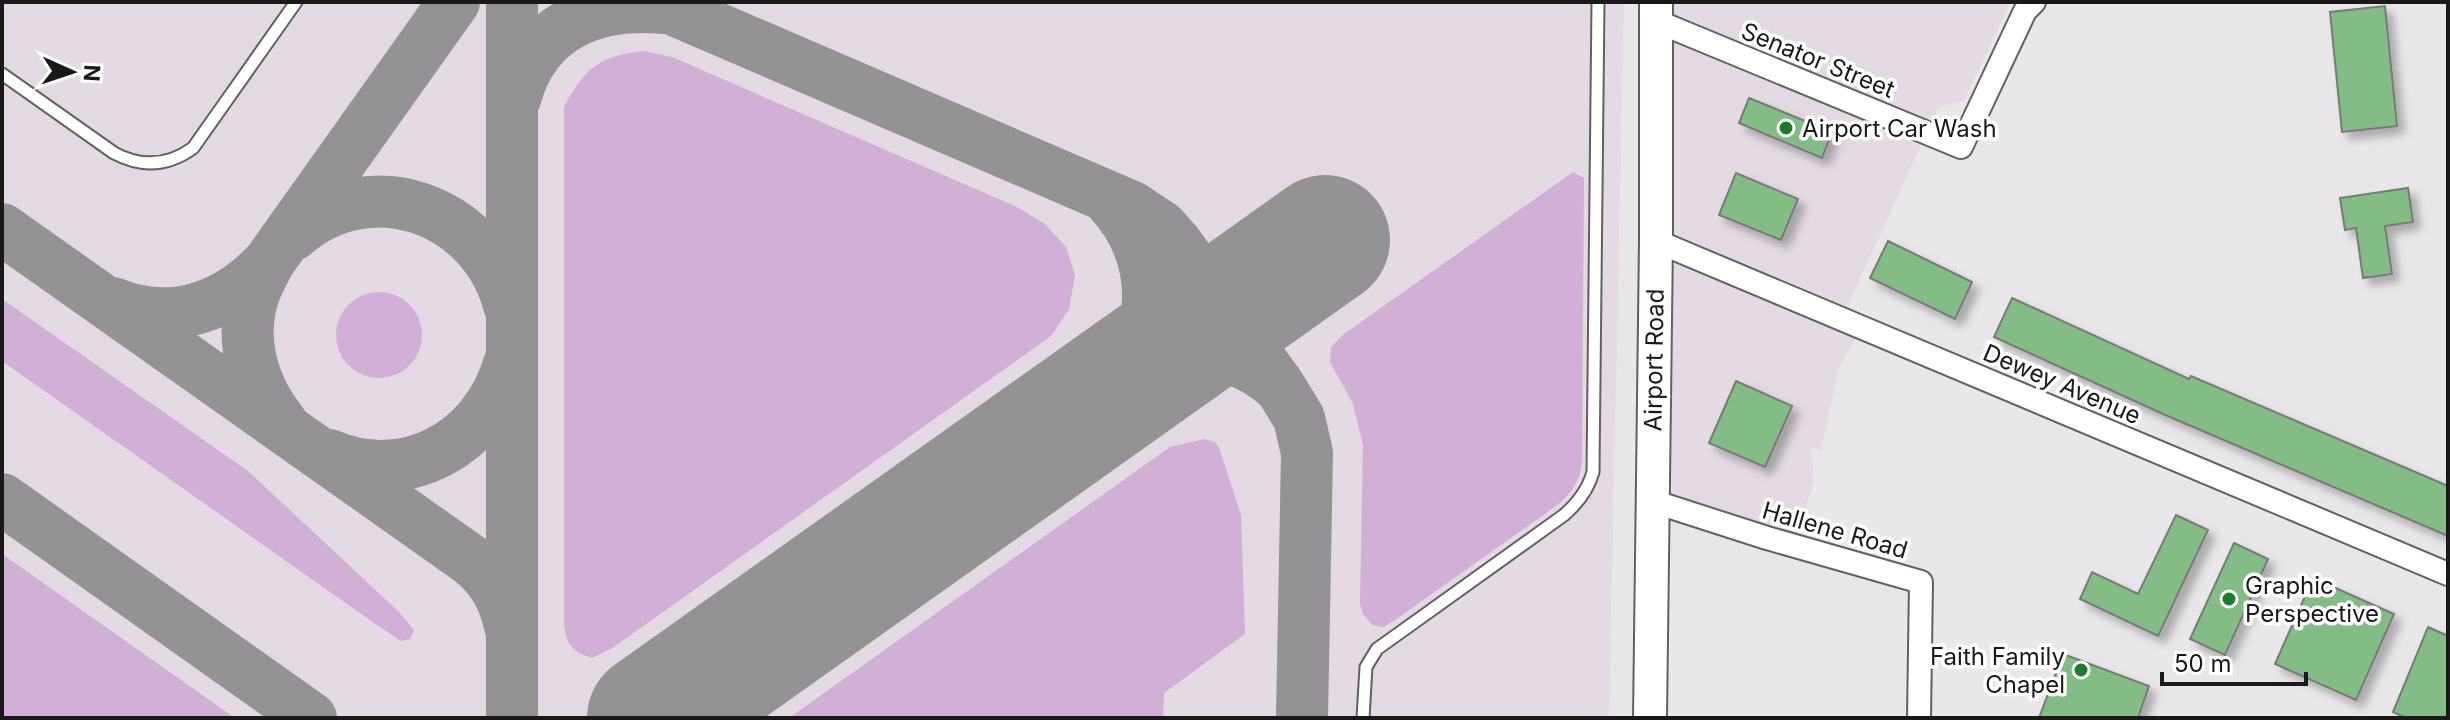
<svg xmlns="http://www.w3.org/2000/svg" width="2450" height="720" viewBox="0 0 2450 720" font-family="Inter,sans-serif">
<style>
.built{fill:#e3dae4}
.green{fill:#d1afd6}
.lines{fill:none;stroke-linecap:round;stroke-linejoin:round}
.taxiway{stroke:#949294;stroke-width:52}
.runway{stroke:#949294;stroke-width:130}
.building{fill:#84bc86;stroke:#777a77;stroke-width:2;filter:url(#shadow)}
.service-casing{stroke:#636064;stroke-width:15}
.minor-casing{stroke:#636064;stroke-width:26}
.secondary-casing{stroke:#636064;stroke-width:36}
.service{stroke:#fff;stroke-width:11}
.minor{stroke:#fff;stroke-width:22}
.secondary{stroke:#fff;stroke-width:32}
.poi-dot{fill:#1e7b2b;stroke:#fff;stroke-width:3}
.labels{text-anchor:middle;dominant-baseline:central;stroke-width:7;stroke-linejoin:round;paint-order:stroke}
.street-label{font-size:24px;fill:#1a191a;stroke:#fff}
.poi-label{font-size:24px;fill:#1a191a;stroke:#fff;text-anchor:start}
</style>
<defs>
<filter id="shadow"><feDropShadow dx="7" dy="7" stdDeviation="4" flood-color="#0004"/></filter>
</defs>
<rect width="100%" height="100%" fill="#eae7ea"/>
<path class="built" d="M 2,2 L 1624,2 L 1609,718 L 2,718 Z
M 1656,2 L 2011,2 L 1964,100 L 1938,108 L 1840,323 L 1859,331 L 1839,368 L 1821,451 L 1811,447 L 1814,482 L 1793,546 L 1650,503 Z"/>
<path class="green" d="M 644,51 L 672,57 L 1017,207 L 1045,224 L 1066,247 L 1075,275 L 1069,309 L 1051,336 L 611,649 L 592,658 C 572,652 566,644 564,623 L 564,107 C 586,67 599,56 644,51 Z
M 1573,172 L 1584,178 L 1582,460 C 1580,482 1572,493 1556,506 L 1395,620 L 1383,627 L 1372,625 L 1363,614 L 1360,604 L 1363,445 L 1353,404 L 1330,362 L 1331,347 L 1344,334 Z
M336 335a43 43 0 1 1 86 0a43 43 0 1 1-86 0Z
M 2,299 L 248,471 L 399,612 L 414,630 L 410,639 L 401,641 L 377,625 L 2,361 Z
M 1204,439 L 1215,442 L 1220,450 L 1241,515 L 1245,634 L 1164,693 L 1163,718 L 789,718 L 1170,447 Z
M 2,554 L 235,718 L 2,718 Z"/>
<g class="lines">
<path class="taxiway" d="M 512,2 L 512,718
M 656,2 L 1132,207 L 1162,227 L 1177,244 L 1280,387 L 1299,418 L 1307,453 L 1302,718
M 515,99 C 535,23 599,0 673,9
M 1111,202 C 1147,241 1159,298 1137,347 C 1130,362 1121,376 1113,391
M 2,229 L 469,559 C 492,577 504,597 510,626
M 293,235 C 370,167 484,209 509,305
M 269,262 C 264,272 259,281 255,291 C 238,337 252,386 282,423
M 113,303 C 171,327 228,307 269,262 L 454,2
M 1146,367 C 1197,352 1233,347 1277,385
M 329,455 C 407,488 486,443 509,364
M 2,499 L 311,718"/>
<path class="runway" d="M 652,718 L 1325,240"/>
</g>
<path class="building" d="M 2385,6 L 2397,126 L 2342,132 L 2330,12 Z
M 1749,98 L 1832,132 L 1822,158 L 1739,123 Z
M 1736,173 L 1798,199 L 1781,240 L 1719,215 Z
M 2408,188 L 2413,222 L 2385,226 L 2392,274 L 2363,278 L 2356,228 L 2345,230 L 2340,198 Z
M 1888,241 L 1972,282 L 1955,319 L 1870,278 Z
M 2012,298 L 2189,379 L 2191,376 L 2448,486 L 2448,536 L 2163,414 L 1994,337 Z
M 1736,381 L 1792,406 L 1765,467 L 1709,443 Z
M 2176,515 L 2208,530 L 2158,636 L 2080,599 L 2092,572 L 2138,594 Z
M 2234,543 L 2268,559 L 2225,655 L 2190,639 Z
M 2313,578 L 2394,614 L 2356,700 L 2275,664 Z
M 2428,627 L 2448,636 L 2448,718 L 2406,718 L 2393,712 Z
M 2063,654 L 2149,686 L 2138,718 L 2039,718 Z"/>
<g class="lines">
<defs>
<path id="service" d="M 2,74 L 114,153 C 142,168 168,166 193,148 L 296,2
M 1363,718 L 1366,667 L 1377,649 L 1564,515 C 1578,503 1588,490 1593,472 L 1598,2"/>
<path id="minor" d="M 1656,21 L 1961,147 L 2025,11 L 2034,2
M 1656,241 L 2448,574
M 1652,501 L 1767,538 L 1921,582 L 1919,718"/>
<path id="secondary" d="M 1650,718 L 1656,241 L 1656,2"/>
</defs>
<use href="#service" class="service-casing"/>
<use href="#minor" class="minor-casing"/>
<use href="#secondary" class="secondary-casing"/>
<use href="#service" class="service"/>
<use href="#minor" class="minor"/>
<use href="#secondary" class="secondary"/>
</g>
<g class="poi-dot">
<circle cx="1786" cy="128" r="8"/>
<circle cx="2229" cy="599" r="8"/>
<circle cx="2081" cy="670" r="8"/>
</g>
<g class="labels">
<g class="street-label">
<text transform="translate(1818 60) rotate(22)">Senator Street</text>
<text transform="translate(1654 360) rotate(-89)">Airport Road</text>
<text transform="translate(2062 384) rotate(23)">Dewey Avenue</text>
<text transform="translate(1835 530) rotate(16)">Hallene Road</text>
</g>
<g class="poi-label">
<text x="1802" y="128">Airport Car Wash</text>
<text x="2245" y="585">Graphic<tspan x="2245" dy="28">Perspective</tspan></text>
<text x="2065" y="656" text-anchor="end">Faith Family<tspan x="2065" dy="28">Chapel</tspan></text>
</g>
</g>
<rect width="2450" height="720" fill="none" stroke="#1a191a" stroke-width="8"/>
<g transform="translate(72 72) rotate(93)" stroke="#ffffff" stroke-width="6" paint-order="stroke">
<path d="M0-6L14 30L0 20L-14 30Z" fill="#1a191a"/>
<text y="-12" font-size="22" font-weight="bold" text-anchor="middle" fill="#1a191a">N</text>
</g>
<path d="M2162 672v12h144v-12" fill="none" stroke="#1a191a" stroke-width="4"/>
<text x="2174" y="672" font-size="24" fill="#1a191a" stroke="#ffffff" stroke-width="6" paint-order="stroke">50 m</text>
</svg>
